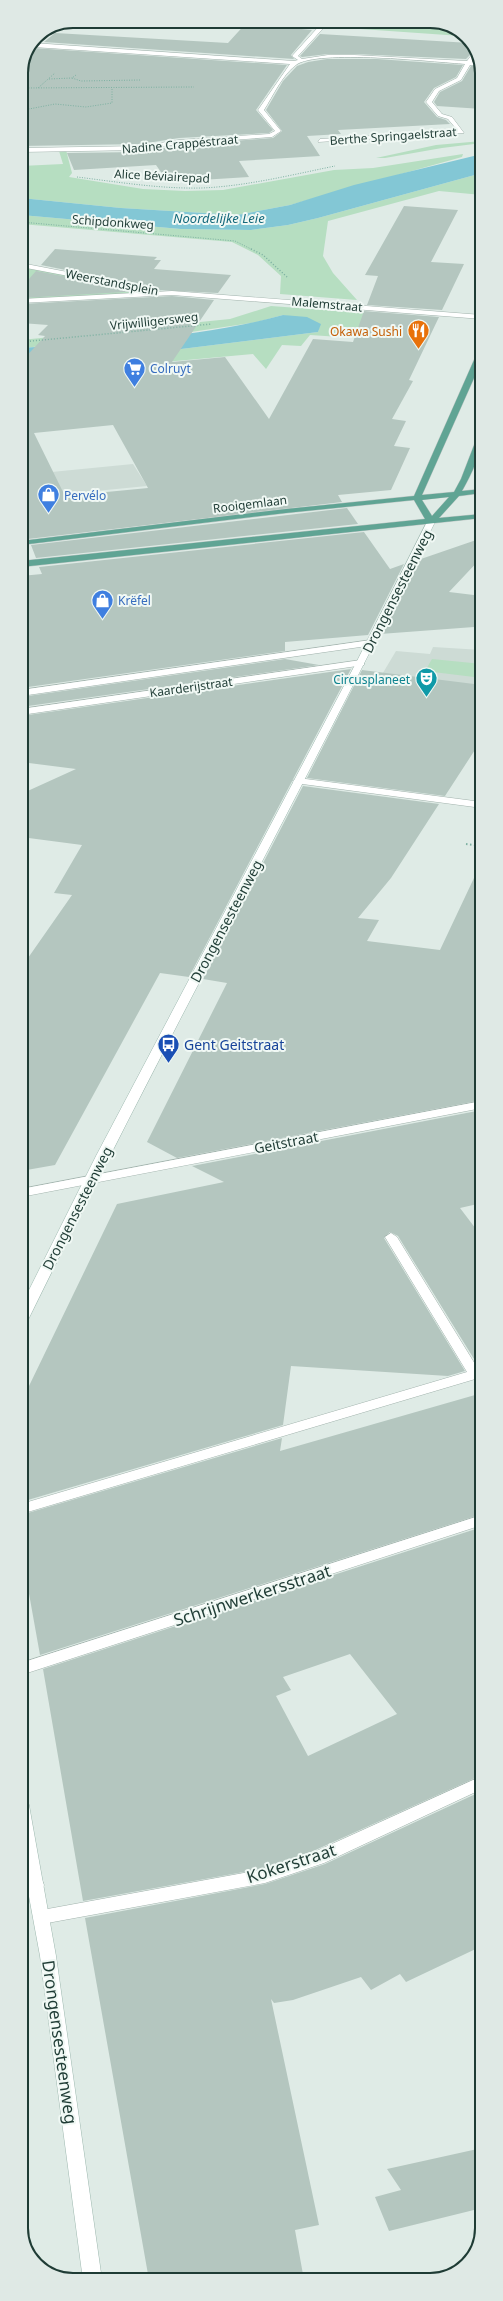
<svg xmlns="http://www.w3.org/2000/svg" width="503" height="2301" viewBox="0 0 503 2301" font-family="'Noto Sans',sans-serif">
<style>
.built{fill:#cddbd5}
.green{fill:#b6dec1}
.water{fill:#83c7d5}
.building{fill:#b4c6bf;fill-rule:evenodd}
.lines{fill:none;stroke-linecap:round;stroke-linejoin:round}
.lane-casing{stroke:#a2b3ad;stroke-width:1}
.street-casing{stroke:#a2b3ad;stroke-width:1}
.secondary-casing{stroke:#9db8af;stroke-width:1}
.primary-casing{stroke:#c0c8c6;stroke-width:1}
.path-far2{stroke:#7db1a2;stroke-width:1;stroke-dasharray:1 1.5;stroke-linecap:butt}
.path-far1{stroke:#7db1a2;stroke-width:1.5;stroke-dasharray:1 2;stroke-linecap:butt}
.path{stroke:#7db1a2;stroke-width:2;stroke-dasharray:1.5 2.5;stroke-linecap:butt}
.lane{fill:#fff;fill-rule:evenodd}
.street{fill:#fff;fill-rule:evenodd}
.secondary{fill:#fff;fill-rule:evenodd}
.primary{fill:#60a494;fill-rule:evenodd}
.labels{text-anchor:middle;dominant-baseline:central;stroke-width:4;stroke-linejoin:round;paint-order:stroke}
.far-street-label{font-size:12px;fill:#1f3c35;stroke:#f0f8f4}
.far-food-label{font-size:12px;fill:#c56008;stroke:#f0f8f4;text-anchor:end}
.far-shop-label{font-size:12px;fill:#366cbe;stroke:#f0f8f4;text-anchor:start}
.far-culture-label{font-size:12px;fill:#0d838f;stroke:#f0f8f4;text-anchor:end}
.far-water-label{font-size:13px;font-style:italic;fill:#15697c;stroke:#f0f8f4}
.street-label{font-size:14px;fill:#1f3c35;stroke:#f0f8f4}
.transit-label{font-size:14px;fill:#164399;stroke:#f0f8f4;text-anchor:start}
.near-street-label{font-size:17px;fill:#1f3c35;stroke:#f0f8f4}
.rim{fill:none;stroke:#1f3c35;stroke-width:2}
</style>
<rect width="100%" height="100%" fill="#dfebe6"/>
<path class="built" d="M 133,464 L 147,486 L 96,491 L 112,521 L 21,532 L 21,475 Z
M 433,647 L 482,650 L 482,718 L 365,703 L 396,651 L 430,654 Z"/>
<path class="green" d="M 327,21 L 437,21 L 462,34 L 461,36 L 332,27 Z
M 482,141 L 482,143 L 442,148 L 385,158 L 376,158 L 436,145 Z
M 66,150 L 72,173 L 69,177 L 143,189 L 185,191 L 223,190 L 334,170 L 373,168 L 463,154 L 462,157 L 290,205 L 237,215 L 121,208 L 21,198 L 21,166 L 63,164 L 59,151 Z
M 482,173 L 482,195 L 439,191 L 328,221 L 323,256 L 333,273 L 357,300 L 280,294 L 281,276 L 258,255 L 232,242 L 21,224 L 21,215 L 181,229 L 251,230 L 288,225 L 318,218 Z
M 21,265 L 172,293 L 21,301 Z
M 271,306 L 367,313 L 355,338 L 310,335 L 301,346 L 282,345 L 266,369 L 253,354 L 21,375 L 84,361 L 318,332 L 320,324 L 283,315 L 257,322 L 171,335 L 21,348 L 21,340 L 230,319 Z
M 432,659 L 482,664 L 482,678 L 425,671 Z"/>
<path class="water" d="M 482,154 L 482,173 L 318,218 L 288,225 L 251,230 L 181,229 L 21,215 L 21,198 L 121,208 L 237,215 L 290,205 L 354,185 Z
M 283,315 L 307,317 L 321,324 L 318,332 L 84,361 L 21,367 L 21,348 C 108,341 199,338 283,315 Z"/>
<path class="building" d="M 248,21 L 297,21 L 291,28 L 312,30 L 291,55 L 294,59 L 44,42 L 55,33 L 228,43 Z
M 320,34 L 470,43 L 474,51 L 466,59 L 354,54 L 328,54 L 302,57 L 300,56 Z
M 31,48 L 33,48 L 287,65 L 256,110 L 273,130 L 269,133 L 179,138 L 141,144 L 21,146 L 21,72 Z
M 327,59 L 377,59 L 463,65 L 456,77 L 434,88 L 424,102 L 437,117 L 446,120 L 450,124 L 338,130 L 341,134 L 307,136 L 320,156 L 239,161 L 249,177 L 233,178 L 168,182 L 156,165 L 74,170 L 67,153 L 141,152 L 179,145 L 273,138 L 282,131 L 266,110 L 283,81 L 297,66 L 308,62 Z
M 471,66 L 482,66 L 482,109 L 437,106 L 434,102 L 440,92 L 462,81 Z
M 404,206 L 458,210 L 431,262 L 464,264 L 442,310 L 367,305 L 378,276 L 365,275 Z
M 55,249 L 157,257 L 154,260 L 161,260 L 154,269 L 231,275 L 218,293 L 157,290 L 155,288 L 41,265 Z
M 36,271 L 141,291 L 21,298 L 21,288 Z
M 172,296 L 214,300 L 172,362 L 225,357 L 269,419 L 313,339 L 353,342 L 364,311 L 439,317 L 409,380 L 413,381 L 392,419 L 406,421 L 394,446 L 410,448 L 391,490 L 338,495 L 342,502 L 28,539 L 21,522 L 21,362 L 45,336 L 38,335 L 48,325 L 21,323 L 21,304 ZM 113,425 L 148,488 L 65,496 L 34,433 Z
M 347,508 L 358,524 L 36,558 L 31,545 Z
M 364,532 L 390,569 L 404,564 L 368,635 L 285,642 L 285,651 L 21,688 L 21,576 L 42,574 L 39,567 Z
M 482,538 L 482,557 L 449,592 L 482,596 L 482,613 L 474,627 L 380,634 L 418,560 Z
M 285,659 L 319,665 L 21,707 L 21,697 Z
M 351,669 L 189,977 L 160,973 L 55,1165 L 21,1171 L 21,968 L 72,895 L 54,893 L 82,845 L 21,837 L 21,794 L 76,769 L 21,762 L 21,716 Z
M 362,670 L 482,685 L 482,739 L 445,796 L 307,778 Z
M 303,786 L 439,804 L 391,878 L 358,918 L 379,920 L 367,941 L 440,950 L 482,861 L 482,1100 L 177,1158 L 147,1142 L 227,983 L 203,979 Z
M 482,1110 L 482,1203 L 460,1208 L 482,1237 L 482,1367 L 479,1367 L 398,1236 L 390,1232 L 384,1238 L 465,1371 L 448,1376 L 291,1366 L 283,1425 L 21,1502 L 21,1413 L 29,1386 L 117,1204 L 224,1182 L 192,1166 Z
M 482,1393 L 482,1514 L 40,1655 L 21,1549 L 21,1515 L 282,1438 L 280,1451 Z
M 482,1527 L 482,1775 L 311,1852 L 265,1868 L 83,1901 L 43,1669 ZM 350,1654 L 397,1714 L 308,1756 L 276,1696 L 291,1690 L 283,1677 Z
M 482,1791 L 482,1946 L 406,1982 L 400,1974 L 371,1990 L 361,1977 L 293,2000 L 274,2003 L 271,1999 L 319,2225 L 295,2230 L 304,2280 L 149,2280 L 85,1918 L 265,1884 L 325,1864 Z
M 482,2148 L 482,2208 L 389,2231 L 375,2197 L 401,2190 L 387,2169 Z"/>
<g class="lines">
<defs>
<path id="lane" d="M 371,640 L 375,643 L 374,645 L 21,696 L 21,690 Z
M 298,778 L 482,802 L 482,808 L 295,783 L 293,781 Z
M 391,1233 L 397,1237 L 478,1369 L 482,1368 L 482,1377 L 21,1514 L 21,1504 L 467,1372 L 385,1237 Z
M 36,1878 L 42,1880 L 44,1885 L 42,1890 L 21,1894 L 21,1880 Z"/>
<path id="street" d="M 319,21 L 324,21 L 327,24 L 298,56 L 302,59 L 328,55 L 354,55 L 467,61 L 474,52 L 476,55 L 472,62 L 480,62 L 481,65 L 470,65 L 461,80 L 439,91 L 432,102 L 442,114 L 452,117 L 464,133 L 318,142 L 320,139 L 458,131 L 448,119 L 438,116 L 426,102 L 435,89 L 457,78 L 465,64 C 435,62 317,49 296,65 C 282,75 273,96 264,110 L 281,131 L 272,137 L 179,144 L 141,150 L 21,152 L 21,148 L 141,146 L 179,140 L 269,134 L 275,131 L 258,110 L 290,64 L 33,47 L 33,43 L 294,61 L 298,60 L 292,56 L 321,24 Z
M 21,263 L 155,289 L 156,290 L 153,292 L 172,291 L 482,315 L 482,319 L 172,295 L 21,303 L 21,299 L 153,292 L 21,267 Z
M 361,660 L 364,661 L 364,665 L 21,715 L 21,709 Z
M 482,1101 L 482,1108 L 21,1197 L 21,1189 Z
M 482,1515 L 482,1525 L 21,1675 L 21,1663 Z
M 482,1776 L 482,1789 L 324,1863 L 265,1883 L 42,1924 L 36,1922 L 34,1917 L 36,1912 L 42,1910 L 265,1869 L 312,1853 Z"/>
<path id="secondary" d="M 428,520 L 435,522 C 303,790 159,1052 28,1320 L 21,1324 L 21,1306 L 96,1156 L 356,663 Z
M 21,1799 L 27,1800 L 29,1805 L 56,1956 L 102,2280 L 83,2280 L 40,1956 L 21,1853 Z"/>
<path id="primary" d="M 482,349 L 482,360 L 422,495 L 454,492 L 461,479 L 478,435 L 482,433 C 482,453 472,473 462,491 L 482,489 L 482,493 L 459,496 L 439,518 L 482,514 L 482,518 L 21,567 L 21,561 L 425,519 L 414,500 L 286,513 L 21,545 L 21,541 L 286,509 L 414,496 L 478,351 ZM 449,497 L 432,516 L 422,500 Z"/>
</defs>
<use href="#lane" class="lane-casing"/>
<use href="#street" class="street-casing"/>
<use href="#secondary" class="secondary-casing"/>
<use href="#primary" class="primary-casing"/>
<path class="path-far2" d="M 76,75 L 72,78 L 81,81 L 140,80
M 49,79 L 72,78
M 21,88 L 194,87
M 38,88 L 55,73
M 21,108 L 29,109 L 55,104 L 86,107 L 112,103 L 112,88
M 77,177 C 118,182 160,189 202,188 C 247,186 291,175 335,166
M 21,222 L 235,241 L 253,250"/>
<path class="path-far1" d="M 251,249 L 263,255 L 287,277
M 21,342 L 212,324"/>
<path class="path" d="M 466,844 L 482,846"/>
<use href="#lane" class="lane"/>
<use href="#street" class="street"/>
<use href="#secondary" class="secondary"/>
<use href="#primary" class="primary"/>
</g>
<defs>
<symbol id="restaurant-pin" viewBox="-11 -11 22 30"><path d="M0 17L-7.5 6A9.5 9.5 0 1 1 7.5 6Z" fill="#e8710a" stroke="#f0f8f4"/><path d="M-5-6h1v4h1v-4h1v4h1v-4h1v5L-1.5 .5V6h-2V.5L-5-1ZM5-6V6H3V1.5H1.5Q1.5-4 5-6Z" fill="#fff"/></symbol>
<symbol id="supermarket-pin" viewBox="-11 -11 22 30"><path d="M0 17L-7.5 6A9.5 9.5 0 1 1 7.5 6Z" fill="#3f7fe0" stroke="#f0f8f4"/><path d="M-6-5.5h2.5l.6 2H6L4.5 2H-2.5L-4.4-4H-6ZM-1.5 3.2a1.3 1.3 0 1 0 .1 0ZM3 3.2a1.3 1.3 0 1 0 .1 0Z" fill="#fff"/></symbol>
<symbol id="shop-pin" viewBox="-11 -11 22 30"><path d="M0 17L-7.5 6A9.5 9.5 0 1 1 7.5 6Z" fill="#3f7fe0" stroke="#f0f8f4"/><path d="M-5-2.5h2.3a2.7 3.5 0 0 1 5.4 0H5L5.5 6h-11ZM-1.5-2.5h3a1.5 2.3 0 0 0-3 0Z" fill="#fff"/></symbol>
<symbol id="theatre-pin" viewBox="-11 -11 22 30"><path d="M0 17L-7.5 6A9.5 9.5 0 1 1 7.5 6Z" fill="#0f9aa8" stroke="#f0f8f4"/><path d="M-5-5.5Q0-4 5-5.5V0Q5 5 0 6Q-5 5-5 0ZM-3.3-2.5H-1v1.5H-3.3ZM1-2.5H3.3v1.5H1ZM-2.8 1Q0 5.5 2.8 1Z" fill="#fff"/></symbol>
<symbol id="bus-pin" viewBox="-11 -11 22 30"><path d="M0 17L-7.5 6A9.5 9.5 0 1 1 7.5 6Z" fill="#1a4fb4" stroke="#f0f8f4"/><path d="M-5-6H5V4H4V6H2V4H-2V6H-4V4H-5ZM-3.5-4V0h7V-4ZM-3.5 1.2v1.5H-2V1.2ZM2 1.2v1.5H3.5V1.2Z" fill="#fff"/></symbol>
</defs>
<g fill-rule="evenodd">
<use href="#restaurant-pin" x="406" y="318" width="25" height="34"/>
<use href="#supermarket-pin" x="122" y="356" width="25" height="34"/>
<use href="#shop-pin" x="36" y="482" width="25" height="34"/>
<use href="#shop-pin" x="90" y="588" width="25" height="34"/>
<use href="#theatre-pin" x="414" y="666" width="25" height="34"/>
<use href="#bus-pin" x="156" y="1032" width="25" height="34"/>
</g>
<g class="labels">
<g class="far-street-label">
<text transform="translate(393 136) rotate(-4)">Berthe Springaelstraat</text>
<text transform="translate(180 144) rotate(-5)">Nadine Crappéstraat</text>
<text transform="translate(162 176) rotate(3)">Alice Béviairepad</text>
<text transform="translate(113 222) rotate(4)">Schipdonkweg</text>
<text transform="translate(112 282) rotate(11)">Weerstandsplein</text>
<text transform="translate(327 304) rotate(5)">Malemstraat</text>
<text transform="translate(154 321) rotate(-6)">Vrijwilligersweg</text>
<text transform="translate(250 504) rotate(-7)">Rooigemlaan</text>
<text transform="translate(191 687) rotate(-8)">Kaarderijstraat</text>
</g>
<g class="far-food-label">
<text x="402" y="331">Okawa Sushi</text>
</g>
<g class="far-shop-label">
<text x="150" y="368">Colruyt</text>
<text x="64" y="495">Pervélo</text>
<text x="118" y="600">Krëfel</text>
</g>
<g class="far-culture-label">
<text x="410" y="679">Circusplaneet</text>
</g>
<g class="far-water-label">
<text x="219" y="218">Noordelijke Leie</text>
</g>
<g class="street-label">
<text transform="translate(397 591) rotate(-63)">Drongensesteenweg</text>
<text transform="translate(226 921) rotate(-62)">Drongensesteenweg</text>
<text transform="translate(286 1142) rotate(-11)">Geitstraat</text>
<text transform="translate(77 1208) rotate(-63)">Drongensesteenweg</text>
</g>
<g class="transit-label">
<text x="184" y="1044">Gent Geitstraat</text>
</g>
<g class="near-street-label">
<text transform="translate(252 1595) rotate(-18)">Schrijnwerkersstraat</text>
<text transform="translate(291 1863) rotate(-18)">Kokerstraat</text>
<text transform="translate(60 2042) rotate(82)">Drongensesteenweg</text>
</g>
</g>
<path d="M0 0H503V2301H0ZM73 28H430A45 45 0 0 1 475 73V2228A45 45 0 0 1 430 2273H73A45 45 0 0 1 28 2228V73A45 45 0 0 1 73 28Z" fill="#dfe9e5" fill-rule="evenodd"/>
<path class="rim" d="M73 28H430A45 45 0 0 1 475 73V2228A45 45 0 0 1 430 2273H73A45 45 0 0 1 28 2228V73A45 45 0 0 1 73 28Z"/>
</svg>
